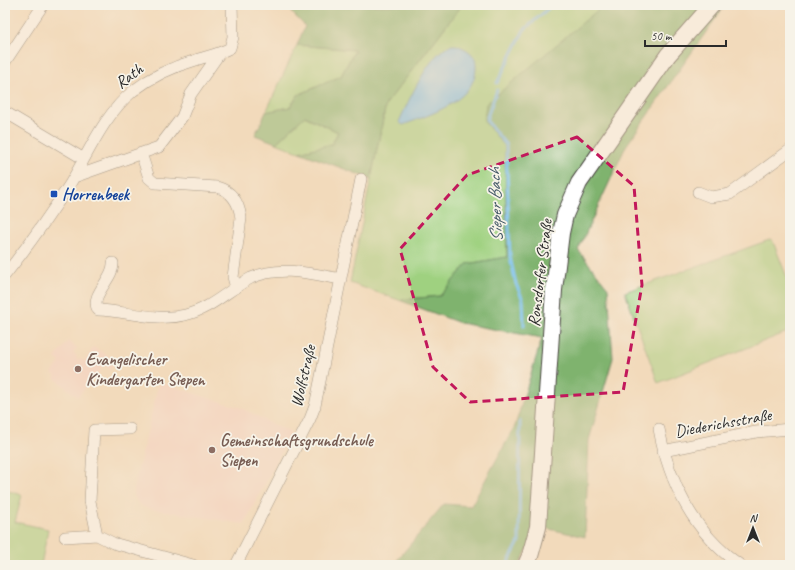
<svg xmlns="http://www.w3.org/2000/svg" width="795" height="570" viewBox="0 0 795 570" font-family="Caveat,sans-serif">
<style>
.built{fill:#f7d1c7}
.green{fill:#9fd180;stroke:#657e56}
.forest{fill:#7fb36e;stroke:#556f4c}
.water{fill:#78c0f0;stroke:#52768e}
.lines{fill:none;stroke-linecap:round;stroke-linejoin:round}
.stream{stroke:#78c0f0;stroke-width:3}
.minor-casing{stroke:#494541;stroke-width:12}
.secondary-casing{stroke:#494541;stroke-width:18}
.minor{stroke:#fff;stroke-width:11}
.secondary{stroke:#fff;stroke-width:16}
.marked{fill:none;stroke:#c2185b;stroke-width:3;stroke-dasharray:8 5;stroke-linejoin:round}
.transit-dot{fill:#1a4fb4;stroke:#f7f3e8;stroke-width:1.5}
.education-dot{fill:#8d6e63;stroke:#f7f3e8;stroke-width:1.5}
.labels{text-anchor:middle;dominant-baseline:central;stroke-width:3.5;stroke-linejoin:round;paint-order:stroke}
.street-label{font-size:17px;fill:#2b2b2b;stroke:#f7f3e8}
.transit-label{font-size:17px;font-weight:bold;fill:#164399;stroke:#f7f3e8;text-anchor:start}
.education-label{font-size:17px;font-weight:bold;fill:#785e54;stroke:#f7f3e8;text-anchor:start}
.water-label{font-size:18px;font-style:italic;fill:#425866;stroke:#f7f3e8}
</style>
<rect width="100%" height="100%" fill="#f7f3e8"/>
<filter id="ink" filterUnits="userSpaceOnUse"><feTurbulence type="fractalNoise" baseFrequency=".025" numOctaves="2"/><feDisplacementMap in="SourceGraphic" scale="8" xChannelSelector="R" yChannelSelector="G"/><feConvolveMatrix kernelMatrix="1 2 1 2 8 2 1 2 1" color-interpolation-filters="sRGB"/></filter>
<filter id="wash" filterUnits="userSpaceOnUse"><feTurbulence type="fractalNoise" baseFrequency=".012" numOctaves="4" result="noise"/><feDisplacementMap in="SourceGraphic" scale="16" xChannelSelector="R" yChannelSelector="G"/><feGaussianBlur stdDeviation="0.9" result="paint"/><feColorMatrix in="noise" values="0 0 0 0 0 0 0 0 0 0 0 0 0 0 0 0 0 1.4 0 .05"/><feComposite in="paint" operator="in"/></filter>
<g filter="url(#wash)">
<rect width="100%" height="100%" fill="#f2dabb"/>
<path class="built" d="M 68,341 L 77,348 L 73,353 L 77,356 L 76,358 L 78,360 L 80,358 L 83,361 L 88,357 L 93,347 L 116,360 L 110,370 L 104,365 L 94,379 L 90,376 L 87,381 L 89,383 L 78,397 L 54,378 L 56,376 L 52,373 L 60,362 L 55,358 Z
M 159,382 L 241,408 L 291,433 L 244,524 L 150,509 L 142,506 L 137,501 L 134,495 L 135,483 Z"/>
<path class="green" d="M 462,5 L 598,5 L 600,8 L 484,121 L 505,146 L 507,257 L 467,264 L 440,296 L 399,300 L 350,283 L 386,104 Z
M 297,45 L 355,50 L 341,76 L 298,95 L 290,107 L 266,112 Z
M 304,116 L 338,132 L 332,144 L 299,152 L 276,143 Z
M 772,239 L 790,285 L 790,331 L 658,383 L 625,292 Z
M 5,490 L 22,495 L 15,522 L 48,529 L 41,565 L 5,565 Z"/>
<path class="forest" d="M 284,5 L 462,5 L 386,104 L 371,179 L 299,152 L 332,144 L 338,132 L 305,116 L 276,143 L 255,135 L 266,112 L 290,107 L 298,95 L 341,76 L 355,50 L 297,45 L 305,26 Z
M 598,5 L 725,5 L 626,146 L 578,250 L 608,288 L 613,358 L 589,440 L 585,537 L 540,527 L 519,565 L 393,565 L 444,504 L 471,506 L 515,426 L 542,338 L 460,323 L 399,300 L 440,296 L 467,264 L 507,257 L 505,146 L 484,121 L 486,104 L 600,8 Z"/>
<path class="water" d="M 456,45 C 467,49 477,54 476,68 C 475,101 429,115 403,125 L 399,122 C 408,102 428,57 447,47 C 449,45 453,45 456,45 Z"/>
<g class="lines">
<path class="stream" d="M 497,83 L 524,30 L 552,5
M 497,90 L 486,120 L 506,145 L 510,257 L 516,284 L 523,300 L 524,326
M 507,565 L 519,542 L 520,421"/>
</g>
</g>
<g filter="url(#ink)">
<g class="lines">
<defs>
<path id="minor" d="M 5,62 L 43,5
M 5,112 L 84,159
M 141,153 L 149,178 L 155,183 L 217,187 C 232,191 239,203 241,218 L 233,277 L 236,288
M 74,177 L 159,147 L 182,117 L 191,94 L 219,54
M 698,192 L 711,197 L 730,194 L 790,150
M 113,263 C 114,279 89,295 98,310 C 126,311 158,322 185,315 C 211,309 228,290 251,278 C 280,265 312,274 341,279
M 5,275 C 28,246 50,215 70,184 C 89,152 104,115 133,91 C 151,77 175,66 196,60 C 208,56 219,54 230,48 L 233,37 L 232,5
M 659,429 C 669,483 694,533 740,565
M 663,451 L 756,432 L 790,429
M 97,535 L 90,501 L 94,430 L 130,429
M 65,537 L 97,535 L 113,543 L 193,565
M 236,565 L 310,419 L 315,406 L 361,179"/>
<path id="secondary" d="M 526,565 L 530,556 L 538,527 L 554,290 L 561,233 L 565,215 L 579,183 L 668,55 L 712,5"/>
</defs>
<use href="#minor" class="minor-casing"/>
<use href="#secondary" class="secondary-casing"/>
<use href="#minor" class="minor"/>
<use href="#secondary" class="secondary"/>
</g>
</g>
<path d="M0 0H795V570H0ZM 577,137 L 634,186 L 642,285 L 623,392 L 470,402 L 433,367 L 400,249 L 467,175 Z" fill="#f2dabb" fill-opacity=".55" fill-rule="evenodd"/>
<path class="marked" d="M 577,137 L 634,186 L 642,285 L 623,392 L 470,402 L 433,367 L 400,249 L 467,175 Z"/>
<rect class="transit-dot" x="50" y="190" width="8" height="8" rx="2"/>
<g class="education-dot">
<circle cx="78" cy="369" r="4"/>
<circle cx="212" cy="450" r="4"/>
</g>
<g class="labels">
<g class="street-label">
<text transform="translate(129 76) rotate(-37)">Rath</text>
<text transform="translate(540 273) rotate(-83)">Ronsdorfer Straße</text>
<text transform="translate(303 376) rotate(-77)">Wolfstraße</text>
<text transform="translate(723 423) rotate(-10)">Diederichsstraße</text>
</g>
<g class="transit-label">
<text x="62" y="194">Horrenbeek</text>
</g>
<g class="education-label">
<text x="86" y="359">Evangelischer<tspan x="86" dy="20">Kindergarten Siepen</tspan></text>
<text x="220" y="440">Gemeinschaftsgrundschule<tspan x="220" dy="20">Siepen</tspan></text>
</g>
<g class="water-label">
<text transform="translate(495 205) rotate(-92)">Sieper Bach</text>
</g>
</g>
<rect width="795" height="570" fill="none" stroke="#f7f3e8" stroke-width="20"/>
<g transform="translate(753 528)" stroke="#f7f3e8" stroke-width="3" paint-order="stroke">
<path d="M0-3L7 15L0 10L-7 15Z" fill="#2b2b2b"/>
<text y="-6" font-size="11" font-weight="bold" text-anchor="middle" fill="#2b2b2b">N</text>
</g>
<path d="M645 40v6h81v-6" fill="none" stroke="#2b2b2b" stroke-width="2"/>
<text x="651" y="40" font-size="12" fill="#2b2b2b" stroke="#f7f3e8" stroke-width="3" paint-order="stroke">50 m</text>
</svg>
